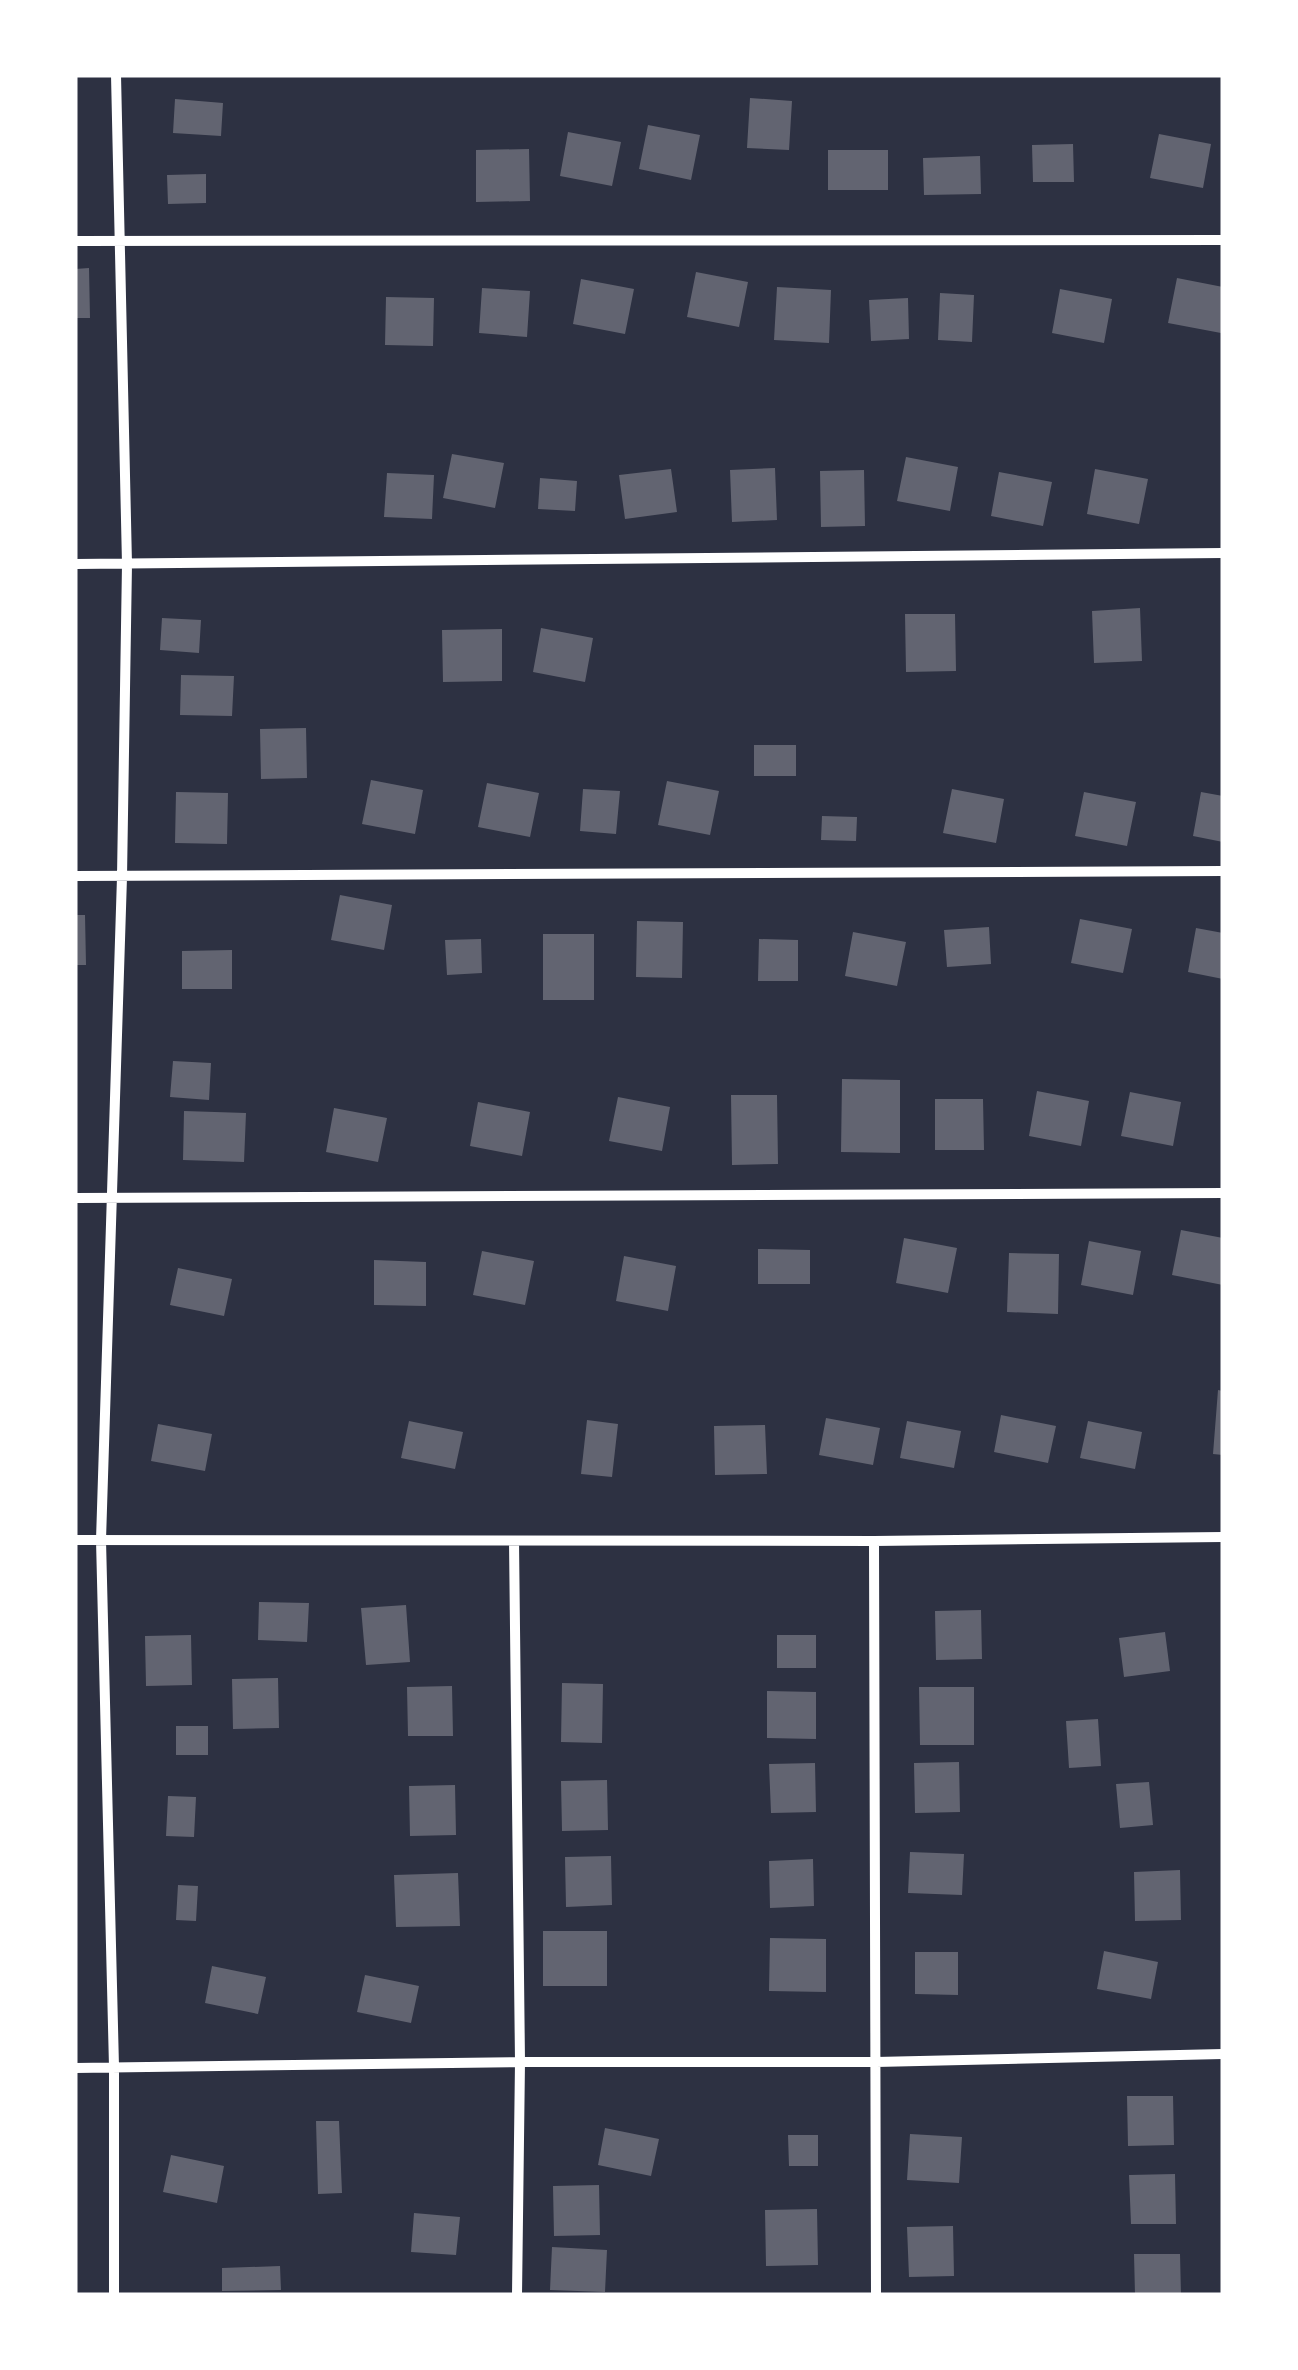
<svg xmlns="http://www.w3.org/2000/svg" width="1298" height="2370" viewBox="0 0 1298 2370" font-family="'DejaVu Sans',sans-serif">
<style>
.building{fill:#626471}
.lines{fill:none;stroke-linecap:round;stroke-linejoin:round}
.minor{stroke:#fff;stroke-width:10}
</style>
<rect width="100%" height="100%" fill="#2d3142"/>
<path class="building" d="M 750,98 L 792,101 L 789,150 L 747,148 Z
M 175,99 L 223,103 L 221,136 L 173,133 Z
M 648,125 L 700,135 L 691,180 L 639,169 Z
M 568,132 L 621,142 L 612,186 L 560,176 Z
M 1159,134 L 1211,144 L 1203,188 L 1150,178 Z
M 1073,144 L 1074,182 L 1033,182 L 1032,145 Z
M 529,149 L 530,201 L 476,202 L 476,150 Z
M 828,150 L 888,150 L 888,190 L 828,190 Z
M 980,156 L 981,194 L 924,195 L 923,158 Z
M 206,174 L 206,203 L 168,204 L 167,175 Z
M 89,268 L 90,318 L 75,318 L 75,269 Z
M 696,272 L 748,282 L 739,327 L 687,317 Z
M 1177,278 L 1223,287 L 1221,333 L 1168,323 Z
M 581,279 L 634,289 L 625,334 L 573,324 Z
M 777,287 L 831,290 L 829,343 L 774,340 Z
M 482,288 L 530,291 L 527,337 L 479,333 Z
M 1060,289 L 1112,299 L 1104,343 L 1052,333 Z
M 940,293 L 974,295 L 972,342 L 938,340 Z
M 386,297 L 434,298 L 433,346 L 385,345 Z
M 908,298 L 909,339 L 871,341 L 869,300 Z
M 452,454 L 504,463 L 495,508 L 443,498 Z
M 906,457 L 958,467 L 950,511 L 897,501 Z
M 775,468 L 777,520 L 732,522 L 730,470 Z
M 671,469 L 677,512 L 625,519 L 619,475 Z
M 1095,469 L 1148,479 L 1139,524 L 1087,514 Z
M 864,470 L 865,526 L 821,527 L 820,471 Z
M 999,472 L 1052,482 L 1043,526 L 991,516 Z
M 387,473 L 434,475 L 432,519 L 384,517 Z
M 540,478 L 577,481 L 575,511 L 538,509 Z
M 1140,608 L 1142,661 L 1094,663 L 1092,611 Z
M 905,614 L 955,614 L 956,671 L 906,672 Z
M 162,618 L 201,620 L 199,653 L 160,650 Z
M 541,628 L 593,638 L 585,682 L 533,672 Z
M 502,629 L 502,681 L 443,682 L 442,630 Z
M 181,675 L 234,676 L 232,716 L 180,715 Z
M 306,728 L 307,778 L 261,779 L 260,729 Z
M 754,745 L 796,745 L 796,776 L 754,776 Z
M 371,780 L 423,790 L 415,834 L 362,824 Z
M 667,781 L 719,791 L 710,835 L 658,825 Z
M 487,783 L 539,793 L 530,837 L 478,827 Z
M 583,789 L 620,791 L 616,834 L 580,831 Z
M 952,789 L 1004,799 L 996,843 L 943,833 Z
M 176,792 L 228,793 L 227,844 L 175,843 Z
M 1084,792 L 1136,802 L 1127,846 L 1075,836 Z
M 1201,792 L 1223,796 L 1223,842 L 1193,836 Z
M 822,816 L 857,817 L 856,841 L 821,840 Z
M 340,895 L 392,905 L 384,950 L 331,940 Z
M 75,915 L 85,915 L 86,965 L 75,965 Z
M 1080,919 L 1132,929 L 1123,973 L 1071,963 Z
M 637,921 L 683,922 L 682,978 L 636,977 Z
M 989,927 L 991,964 L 947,967 L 944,930 Z
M 1196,928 L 1223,933 L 1223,979 L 1188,972 Z
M 853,932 L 906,942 L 897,986 L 845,976 Z
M 543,934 L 594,934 L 594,1000 L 543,1000 Z
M 481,939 L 482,973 L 447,975 L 445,940 Z
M 759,939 L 798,940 L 798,981 L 758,981 Z
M 232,950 L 232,989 L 182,989 L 182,951 Z
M 173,1061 L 211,1063 L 209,1100 L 170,1097 Z
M 842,1079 L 900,1080 L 900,1153 L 841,1152 Z
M 1037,1091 L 1089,1101 L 1081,1146 L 1029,1136 Z
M 1130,1092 L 1181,1102 L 1173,1146 L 1121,1136 Z
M 731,1095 L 777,1095 L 778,1164 L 732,1165 Z
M 618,1097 L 670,1107 L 662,1151 L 609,1141 Z
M 935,1099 L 983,1099 L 984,1150 L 935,1150 Z
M 478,1102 L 530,1112 L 522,1156 L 470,1146 Z
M 334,1108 L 387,1118 L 378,1162 L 326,1152 Z
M 184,1111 L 246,1113 L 244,1162 L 183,1160 Z
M 1181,1230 L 1223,1238 L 1223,1285 L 1172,1275 Z
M 904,1238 L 957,1248 L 948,1293 L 896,1283 Z
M 1089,1241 L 1141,1251 L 1133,1295 L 1081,1285 Z
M 758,1249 L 810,1250 L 810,1284 L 758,1284 Z
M 482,1251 L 534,1261 L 525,1305 L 473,1295 Z
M 1009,1253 L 1059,1254 L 1058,1314 L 1007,1312 Z
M 624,1256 L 676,1266 L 668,1311 L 616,1301 Z
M 374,1260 L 426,1262 L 426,1306 L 374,1305 Z
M 178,1268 L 232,1279 L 224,1316 L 170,1305 Z
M 1218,1390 L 1223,1391 L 1223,1455 L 1213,1454 Z
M 1001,1415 L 1056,1426 L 1048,1463 L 994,1452 Z
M 826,1418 L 880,1428 L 873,1465 L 819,1455 Z
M 587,1420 L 618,1424 L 612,1477 L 581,1474 Z
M 409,1421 L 463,1432 L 455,1469 L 401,1458 Z
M 907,1421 L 961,1431 L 954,1468 L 900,1458 Z
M 1088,1421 L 1142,1432 L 1135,1469 L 1080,1458 Z
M 158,1424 L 212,1434 L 205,1471 L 151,1461 Z
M 765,1425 L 767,1474 L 715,1475 L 714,1426 Z
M 259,1602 L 309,1603 L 307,1642 L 258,1640 Z
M 406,1605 L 410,1662 L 366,1665 L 361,1608 Z
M 981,1610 L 982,1659 L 936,1660 L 935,1611 Z
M 1165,1632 L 1170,1671 L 1124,1677 L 1119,1638 Z
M 191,1635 L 192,1685 L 146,1686 L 145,1636 Z
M 777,1635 L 816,1635 L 816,1668 L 777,1668 Z
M 278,1678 L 279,1728 L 233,1729 L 232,1679 Z
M 562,1683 L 603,1684 L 602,1743 L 561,1742 Z
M 452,1686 L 453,1736 L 408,1736 L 407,1687 Z
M 919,1687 L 974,1687 L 974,1745 L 920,1745 Z
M 767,1691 L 816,1692 L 816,1739 L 767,1738 Z
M 1098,1719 L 1101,1766 L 1069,1768 L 1066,1721 Z
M 176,1726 L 208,1726 L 208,1755 L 176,1755 Z
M 959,1762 L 960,1812 L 915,1813 L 914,1763 Z
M 815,1763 L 816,1812 L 771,1813 L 769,1764 Z
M 607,1780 L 608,1830 L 562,1831 L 561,1781 Z
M 1149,1782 L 1153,1825 L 1120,1828 L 1116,1784 Z
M 455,1785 L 456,1835 L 410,1836 L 409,1786 Z
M 168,1796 L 196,1797 L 194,1837 L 166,1836 Z
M 910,1852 L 964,1854 L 962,1895 L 908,1893 Z
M 611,1856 L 612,1905 L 566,1907 L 565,1857 Z
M 813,1859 L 814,1906 L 770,1908 L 769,1861 Z
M 1180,1870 L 1181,1920 L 1135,1921 L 1134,1872 Z
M 458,1873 L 460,1926 L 396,1927 L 394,1875 Z
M 178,1885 L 198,1886 L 196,1921 L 176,1920 Z
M 543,1931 L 607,1931 L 607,1986 L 543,1986 Z
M 770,1938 L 826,1939 L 826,1992 L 769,1991 Z
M 1104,1951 L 1158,1962 L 1151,1999 L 1097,1989 Z
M 915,1952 L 958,1952 L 958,1995 L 915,1994 Z
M 212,1966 L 266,1977 L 258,2014 L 205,2003 Z
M 365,1975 L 419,1986 L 411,2023 L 357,2012 Z
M 1127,2096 L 1173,2096 L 1174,2145 L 1128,2146 Z
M 316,2121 L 339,2121 L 342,2193 L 318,2194 Z
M 605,2128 L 659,2139 L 651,2176 L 598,2165 Z
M 910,2134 L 962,2137 L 959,2183 L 907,2180 Z
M 788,2135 L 818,2135 L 818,2166 L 789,2166 Z
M 171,2155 L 224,2166 L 217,2203 L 163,2192 Z
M 1175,2174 L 1176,2224 L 1131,2224 L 1129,2175 Z
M 599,2185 L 600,2235 L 554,2236 L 553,2186 Z
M 817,2209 L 818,2265 L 766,2266 L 765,2210 Z
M 414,2213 L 460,2217 L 456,2255 L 411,2252 Z
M 953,2226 L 954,2276 L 909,2277 L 907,2227 Z
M 552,2247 L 607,2250 L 605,2292 L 550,2290 Z
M 1134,2254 L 1180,2254 L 1181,2295 L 1135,2295 Z
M 280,2266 L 281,2290 L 222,2291 L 222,2268 Z"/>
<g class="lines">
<path class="minor" d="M 75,241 L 1223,240
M 75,564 L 1223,553
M 75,876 L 1223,871
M 75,1198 L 1223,1193
M 75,1540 L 874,1541 L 1223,1537
M 514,1541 L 520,2062 L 517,2295
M 874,1541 L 876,2295
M 75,2068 L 520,2062 L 876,2062 L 1223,2054
M 114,2295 L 114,2067 L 101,1540 L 122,877 L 127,564 L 116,75"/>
</g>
<rect width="1298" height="2370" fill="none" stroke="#ffffff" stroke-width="155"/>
</svg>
